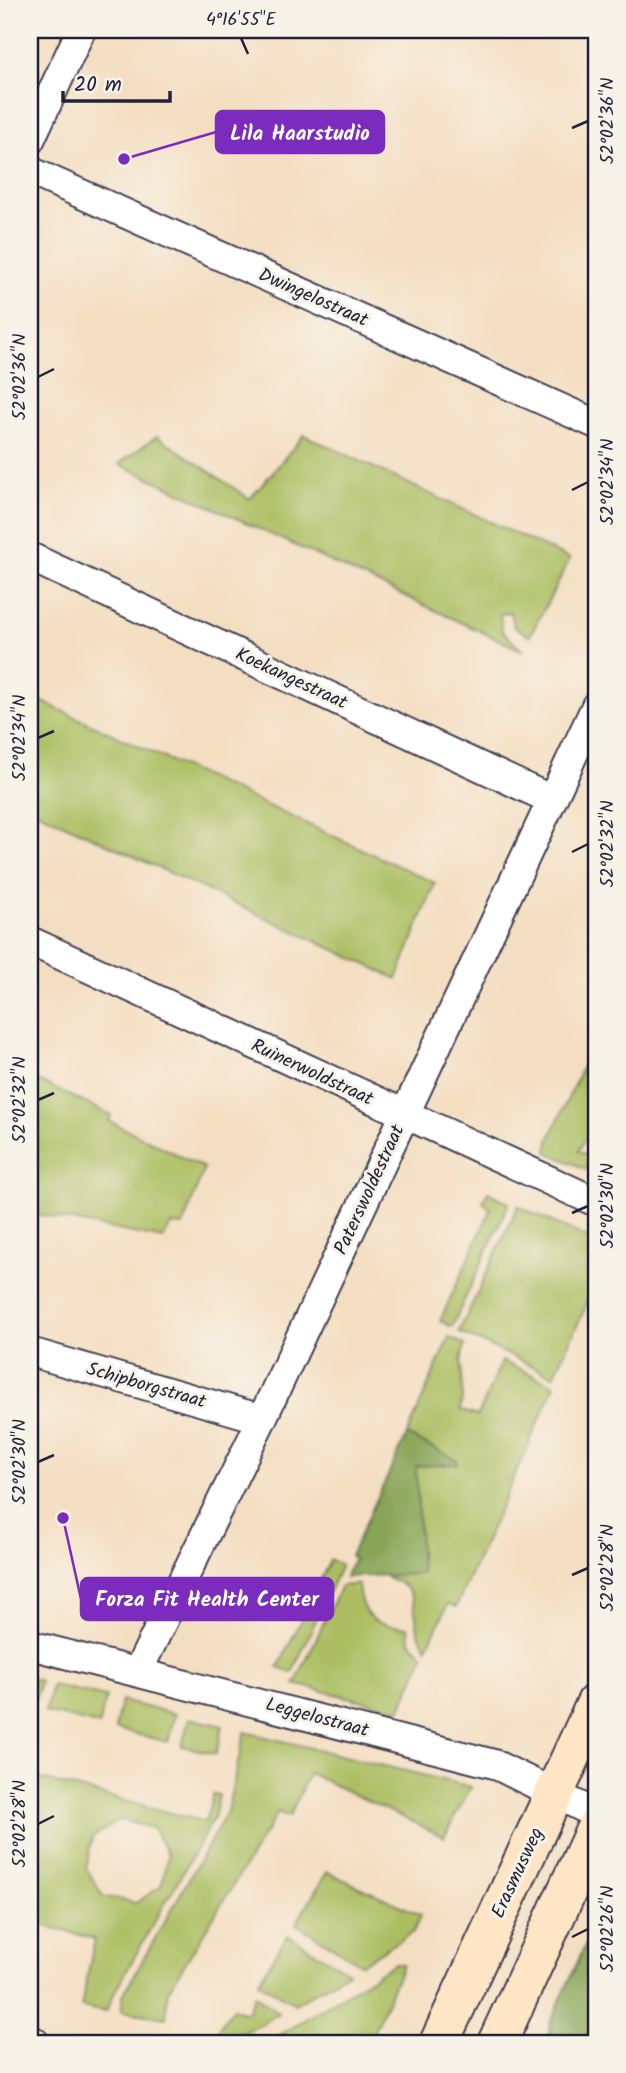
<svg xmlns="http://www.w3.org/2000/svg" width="626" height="2073" viewBox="0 0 626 2073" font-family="Kalam,sans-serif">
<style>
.green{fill:#abbd60;stroke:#66704e;stroke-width:2;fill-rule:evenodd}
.forest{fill:#88a456;stroke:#556348;stroke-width:2}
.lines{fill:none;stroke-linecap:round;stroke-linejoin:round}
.minor-casing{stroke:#423e4f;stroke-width:32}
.tertiary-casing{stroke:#423e4f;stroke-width:37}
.secondary-casing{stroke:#423e4f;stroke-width:42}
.minor{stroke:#fff;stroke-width:28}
.tertiary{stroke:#fff;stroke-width:33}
.secondary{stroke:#fee5c5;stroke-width:38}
.ticks{fill:none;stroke:#22223b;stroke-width:2.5}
.labels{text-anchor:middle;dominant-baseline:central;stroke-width:6;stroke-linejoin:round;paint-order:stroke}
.street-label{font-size:19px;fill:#22223b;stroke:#f7f3e8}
.leader{fill:none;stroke:#7b2cbf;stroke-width:2.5}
.callout-dot{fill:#7b2cbf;stroke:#f7f3e8;stroke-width:2.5}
.callout{fill:#7b2cbf;stroke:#7b2cbf;stroke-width:2.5}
.callout-label{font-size:21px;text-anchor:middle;font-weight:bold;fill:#fff}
.neatline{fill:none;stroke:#22223b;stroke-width:2.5}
.ticks-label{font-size:18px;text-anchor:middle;fill:#22223b}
</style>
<rect width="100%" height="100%" fill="#f7f3e8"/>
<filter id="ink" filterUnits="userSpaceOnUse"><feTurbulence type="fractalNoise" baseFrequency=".0143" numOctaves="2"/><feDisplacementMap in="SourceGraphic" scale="14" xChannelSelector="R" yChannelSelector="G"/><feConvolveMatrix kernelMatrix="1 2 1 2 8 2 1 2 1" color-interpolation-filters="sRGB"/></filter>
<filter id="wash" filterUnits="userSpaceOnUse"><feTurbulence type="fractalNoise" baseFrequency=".00686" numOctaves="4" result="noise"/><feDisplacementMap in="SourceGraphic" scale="28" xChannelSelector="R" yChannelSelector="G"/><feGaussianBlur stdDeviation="1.57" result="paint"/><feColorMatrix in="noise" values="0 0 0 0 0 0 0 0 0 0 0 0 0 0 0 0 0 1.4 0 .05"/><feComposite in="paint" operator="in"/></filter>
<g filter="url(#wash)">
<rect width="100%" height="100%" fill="#f4dec1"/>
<path class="green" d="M 304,435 L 570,559 L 530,636 L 514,627 L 510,612 L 500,614 L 502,631 L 523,651 L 119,464 L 157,436 L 250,499 Z
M 30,696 L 435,883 L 397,979 L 30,808 Z
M 596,1037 L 596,1122 L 578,1151 L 592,1157 L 587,1170 L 547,1152 L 549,1140 Z
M 30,1077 L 111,1115 L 109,1121 L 204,1168 L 183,1226 L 171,1225 L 163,1239 L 30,1213 Z
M 488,1192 L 509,1203 L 452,1327 L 440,1321 L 491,1209 L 483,1202 Z
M 518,1206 L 596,1242 L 596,1284 L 554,1376 L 459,1332 Z
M 449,1337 L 465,1345 C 456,1366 467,1388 460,1410 L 478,1416 L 502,1361 L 555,1385 L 456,1607 L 448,1604 L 427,1648 C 404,1616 431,1592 384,1576 L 421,1573 L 415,1466 L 457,1463 L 407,1435 Z
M 330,1560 L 341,1565 L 292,1673 L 278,1668 Z
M 358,1584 C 361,1619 374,1626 408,1627 L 410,1641 L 424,1656 L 400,1710 L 295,1684 L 341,1586 Z
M 30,1678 L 40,1681 L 33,1708 L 30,1708 Z
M 52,1685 L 106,1697 L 99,1725 L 45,1712 Z
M 121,1701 L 175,1714 L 168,1742 L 115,1729 Z
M 189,1718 L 223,1726 L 216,1754 L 182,1746 Z
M 245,1732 L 471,1787 L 444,1837 L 309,1773 L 289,1817 L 278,1812 L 168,1991 L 166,2018 L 121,2011 L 123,1995 L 227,1812 Z
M 30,1776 L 205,1822 L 213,1795 L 219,1795 L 214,1818 L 116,1989 L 106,2012 L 81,2007 L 95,1939 L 30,1922 ZM 120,1820 L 153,1828 L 168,1855 L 161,1886 L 136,1903 L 103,1896 L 86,1868 L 92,1837 Z
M 327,1872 L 421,1915 L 413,1932 L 361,1964 L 296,1924 Z
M 288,1935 L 348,1972 L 295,2004 L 258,1982 Z
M 395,1963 L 403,1964 L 371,2038 L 364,2043 L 267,2043 Z
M 255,1995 L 279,2013 C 257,2027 238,2038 211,2040 L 233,2008 L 246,2013 Z"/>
<path class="forest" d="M 407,1435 L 457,1460 L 457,1464 L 416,1466 L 421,1574 L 345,1577 L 354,1559 L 350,1556 Z
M 596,1921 L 596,2043 L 546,2043 L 551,2021 Z"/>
</g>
<g filter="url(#ink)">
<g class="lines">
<defs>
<path id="minor" d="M 30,140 L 81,30
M 30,171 L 596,424
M 30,557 L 552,800
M 30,941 L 596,1202
M 30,1352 L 262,1419
M 30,1645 L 494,1764 L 596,1814
M 138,1671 L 262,1419 L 596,706"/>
<path id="tertiary" d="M 30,2043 L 32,2043"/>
<path id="secondary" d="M 439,2043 L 596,1703
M 497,2043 L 596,1828"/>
</defs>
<use href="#minor" class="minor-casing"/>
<use href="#tertiary" class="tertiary-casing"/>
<use href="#secondary" class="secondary-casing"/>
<use href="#minor" class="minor"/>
<use href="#tertiary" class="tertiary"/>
<use href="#secondary" class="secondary"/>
</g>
</g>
<path class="ticks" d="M 241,38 L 248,54M 572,128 L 588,121M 38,377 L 54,369M 572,490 L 588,482M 38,738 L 54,731M 572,852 L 588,844M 38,1100 L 54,1093M 572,1213 L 588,1206M 38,1462 L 54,1455M 572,1575 L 588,1568M 38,1824 L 54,1816M 572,1937 L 588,1929"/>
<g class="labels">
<g class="street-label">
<text transform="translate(313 298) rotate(24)">Dwingelostraat</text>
<text transform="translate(291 679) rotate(25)">Koekangestraat</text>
<text transform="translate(312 1073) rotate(25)">Ruinerwoldstraat</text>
<text transform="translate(370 1190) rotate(-65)">Paterswoldestraat</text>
<text transform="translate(146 1386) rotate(16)">Schipborgstraat</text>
<text transform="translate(317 1718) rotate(15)">Leggelostraat</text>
<text transform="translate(518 1873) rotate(-65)">Erasmusweg</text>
</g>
</g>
<path class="leader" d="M124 159L216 132M63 1518L81 1599"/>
<g class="callout-dot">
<circle cx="124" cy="159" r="7"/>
<circle cx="63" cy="1518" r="7"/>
</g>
<g class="callout">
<rect x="216" y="111" width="168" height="42" rx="7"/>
<rect x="81" y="1578" width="252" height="42" rx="7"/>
</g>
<g class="callout-label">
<text x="300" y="140">Lila Haarstudio</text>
<text x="207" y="1606">Forza Fit Health Center</text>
</g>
<rect width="626" height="2073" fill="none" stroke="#f7f3e8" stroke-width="77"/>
<path d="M63 91v10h107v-10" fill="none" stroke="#22223b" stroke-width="3.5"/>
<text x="74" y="91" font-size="21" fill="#22223b" stroke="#f7f3e8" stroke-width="5" paint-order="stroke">20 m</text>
<rect x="38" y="38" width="550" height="1997" class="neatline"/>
<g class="ticks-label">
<text x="241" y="25">4°16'55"E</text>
<text transform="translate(607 121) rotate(-90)" y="6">52°02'36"N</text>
<text transform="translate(19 377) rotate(-90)" y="6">52°02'36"N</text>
<text transform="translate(607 482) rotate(-90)" y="6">52°02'34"N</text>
<text transform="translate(19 738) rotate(-90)" y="6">52°02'34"N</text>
<text transform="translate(607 844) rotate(-90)" y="6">52°02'32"N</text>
<text transform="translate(19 1100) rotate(-90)" y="6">52°02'32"N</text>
<text transform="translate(607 1206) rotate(-90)" y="6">52°02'30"N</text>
<text transform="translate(19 1462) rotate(-90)" y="6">52°02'30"N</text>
<text transform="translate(607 1568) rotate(-90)" y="6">52°02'28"N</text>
<text transform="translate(19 1824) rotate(-90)" y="6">52°02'28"N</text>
<text transform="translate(607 1929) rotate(-90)" y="6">52°02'26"N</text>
</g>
</svg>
